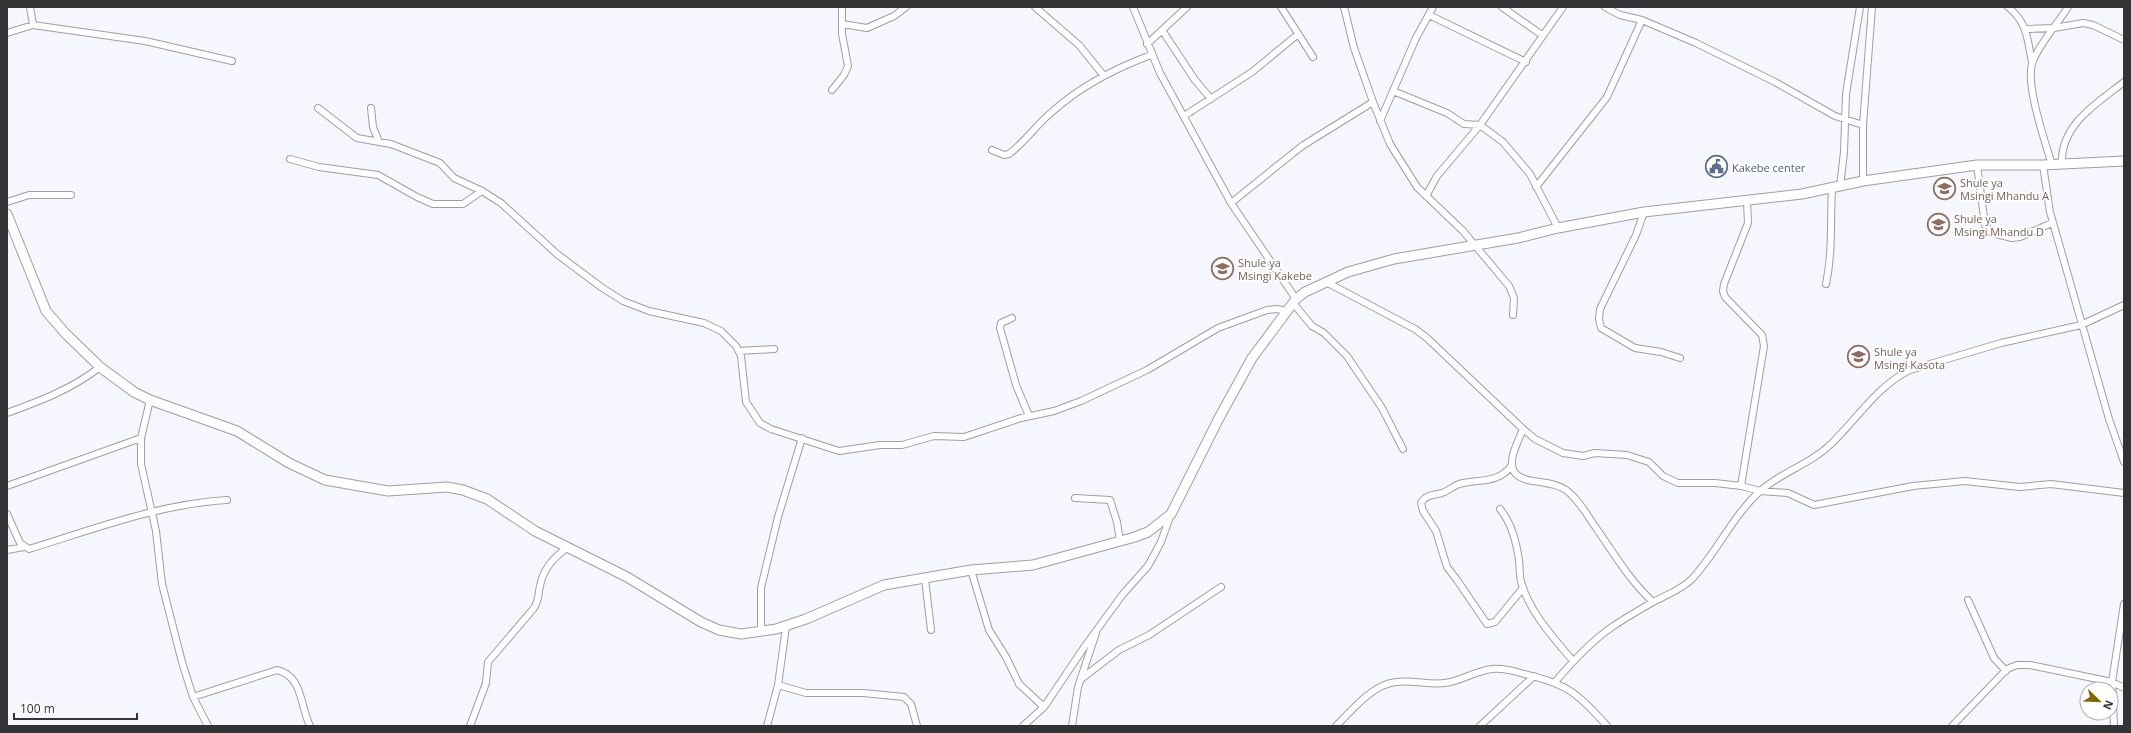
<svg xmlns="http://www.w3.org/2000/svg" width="2131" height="733" viewBox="0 0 2131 733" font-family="'Open Sans',sans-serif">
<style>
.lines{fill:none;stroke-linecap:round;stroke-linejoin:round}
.street-casing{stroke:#9d9ea6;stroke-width:8}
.secondary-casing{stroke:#9d9ea6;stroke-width:11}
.street{stroke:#fff;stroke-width:6}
.secondary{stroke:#fff;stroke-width:9}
.labels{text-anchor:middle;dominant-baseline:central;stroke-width:3.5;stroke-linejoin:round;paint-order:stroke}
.service-label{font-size:11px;fill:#4e5e75;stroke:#fff;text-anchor:start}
.education-label{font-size:11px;fill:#785e54;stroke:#fff;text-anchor:start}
</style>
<rect width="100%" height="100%" fill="#f5f6fe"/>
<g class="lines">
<defs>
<path id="street" d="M 30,7 L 33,25
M 1035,7 L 1079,45 L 1104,76
M 1133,7 L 1160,73 L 1231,203 L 1296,299
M 1281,7 L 1313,57
M 1344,7 L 1354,48 L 1373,102 L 1390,144 L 1417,187 L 1463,231 L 1509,286 L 1514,298 L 1513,315
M 1502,7 L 1542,35
M 1605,7 L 1620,15 L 1642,20 L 1696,43 L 1775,82 L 1835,116 L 1863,125
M 2008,7 C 2028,23 2027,39 2032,62
M 1429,15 L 1526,62
M 842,24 L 867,28 L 894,16 L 906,7
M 2026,29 L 2054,28 L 2083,23 L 2093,25 L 2124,40
M 1162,30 L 1195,80 L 1211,99
M 7,33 L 33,25 L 145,41 L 232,61
M 1147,44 L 1187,7
M 832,90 L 844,75 L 848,66 L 842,34 L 842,7
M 1393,91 L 1447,113 L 1464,124 L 1480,125 L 1503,142 L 1530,174 L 1558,228
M 318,108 L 357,138 L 391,144 L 440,163 L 454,178 L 482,191 L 501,203 L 557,254 L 601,287 L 623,301 L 649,311 L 704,323 L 721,331 L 736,346 L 741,356 L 746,402 L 760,423 L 771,429 L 839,451 L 880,445 L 902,445 L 934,436 L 964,437 L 1021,418 L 1054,411 L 1081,401 L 1147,370 L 1218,328 L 1267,310 L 1277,309 L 1287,311
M 371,108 L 373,127 L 379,142
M 1184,116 L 1252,72 L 1297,35
M 1380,121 L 1416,38 L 1433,7
M 992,150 L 1004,155 L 1009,154 C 1025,142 1037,124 1053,111 C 1081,86 1116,68 1151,55
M 290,159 L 319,167 L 378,175 L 417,197 L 433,204 L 463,204 L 482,191
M 2062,164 C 2060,125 2097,103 2124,82
M 1977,165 L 1985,225 L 1992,233 L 2012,238 L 2020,237 L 2052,223
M 2043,165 L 2050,212 L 2109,419 L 2124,462
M 2052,165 C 2045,141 2024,82 2033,61 C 2041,41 2057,25 2068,7
M 1863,181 L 1863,125 L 1872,7
M 1536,187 L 1607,97 L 1642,20
M 1840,187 L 1844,152 L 1846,94 L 1860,7
M 1426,196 L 1437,176 L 1480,125 L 1563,7
M 7,202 L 29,195 L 71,195
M 1231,203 L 1302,146 L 1373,102
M 1644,212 L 1636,235 L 1600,309 L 1599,319 L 1601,328 L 1635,348 L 1661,352 L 1680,358
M 1326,282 L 1415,329 L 1427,338 L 1523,429 L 1535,439 L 1563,453 L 1583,456 L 1595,453 L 1627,455 L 1649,462 L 1663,476 L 1678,483 L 1715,483 L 1741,486 L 1760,491 L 1788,493 L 1814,505 L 1913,486 L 1965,481 L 2020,487 L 2051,484 L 2124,493
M 1826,284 C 1833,250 1830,222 1832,189
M 1293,303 L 1312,326 L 1324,333 L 1347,356 L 1382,408 L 1403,449
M 1012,318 L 1001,323 L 1000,328 L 1016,385 L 1029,416
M 739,351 L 774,349
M 150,400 L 141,438 L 141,464 L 156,531 L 162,584 L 182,662 L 193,697 L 208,726
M 7,413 C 40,401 72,389 100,367
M 1523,429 C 1519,440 1506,462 1515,473 C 1525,485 1551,479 1566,490 C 1578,499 1586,513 1594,525 C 1613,552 1629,580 1653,602
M 1512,465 C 1499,484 1478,479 1459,484 C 1453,486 1448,491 1442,493 C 1434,495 1425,495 1421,503 L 1423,511 L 1436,531 L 1447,567 L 1457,580 L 1487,624 L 1495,622 L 1523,588
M 7,486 L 141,438
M 1741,486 L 1764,346 L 1762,335 L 1725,297 L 1723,291 L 1724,284 L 1748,223 L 1747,202
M 1075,498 L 1110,500 L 1117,522 L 1120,541
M 1500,509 C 1512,524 1516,541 1519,560 C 1520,569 1519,577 1522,585 C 1531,614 1554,638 1573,661
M 7,514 L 20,543 L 29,549 C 94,529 159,504 227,500
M 7,550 L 24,547
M 971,570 L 989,630 L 1006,657 L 1019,684 L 1044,707
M 925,579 L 931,630
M 1968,600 L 1994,658 L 2006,671
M 761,632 L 761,588 L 778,517 L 802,438
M 1081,679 L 1119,650 L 1149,635 L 1221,587
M 1555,682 C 1572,662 1590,642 1612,627 C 1625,618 1639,610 1653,602 C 1666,595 1681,590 1692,579 C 1717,552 1732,517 1759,492 C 1781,472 1811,464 1831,444 C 1857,419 1878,385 1910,370 L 2001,343 L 2081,325 L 2124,305
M 778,685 L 806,693 L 863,693 L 904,697 L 911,704 L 917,726
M 193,697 L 277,670 C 303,676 300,706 310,726
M 470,726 L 486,683 L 488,662 L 534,608 C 539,600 538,595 540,586 C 543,569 554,557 567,548
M 767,726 L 778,685 L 786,627
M 1023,726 L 1044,707 L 1085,646 L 1123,594 L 1148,566 L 1161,542 L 1171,514
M 1072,726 L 1078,687 L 1096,633
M 1336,726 C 1352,710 1373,684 1396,682 C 1413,680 1429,685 1445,683 C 1461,681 1475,671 1492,669 C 1503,668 1514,671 1524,674 C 1567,684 1578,693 1607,726
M 1480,726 L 1534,676
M 1952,726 L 2007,669 L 2017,665 L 2030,665 L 2112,682 L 2124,688
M 2114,726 L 2112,682 L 2124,604"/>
<path id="secondary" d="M 7,214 L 46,311 L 65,333 L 100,367 L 134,392 L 150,400 L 237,431 L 289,463 L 325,480 L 388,491 L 447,487 L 463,490 L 487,499 L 535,531 L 627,577 L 701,622 L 719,630 L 741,634 L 776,629 L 806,619 L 884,585 L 971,570 L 1033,565 L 1135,537 L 1148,532 L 1171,514 L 1219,418 L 1252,358 L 1296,299 L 1305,292 L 1348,272 L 1394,259 L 1518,238 L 1558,228 L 1644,212 L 1802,194 L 1863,181 L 1977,165 L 2043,165 L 2124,161"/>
</defs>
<use href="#street" class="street-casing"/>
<use href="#secondary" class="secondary-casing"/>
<use href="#street" class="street"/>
<use href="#secondary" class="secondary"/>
</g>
<defs>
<symbol id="civic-ring" viewBox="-11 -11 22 22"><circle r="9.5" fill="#fff" stroke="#5c6f8a" stroke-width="1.5"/><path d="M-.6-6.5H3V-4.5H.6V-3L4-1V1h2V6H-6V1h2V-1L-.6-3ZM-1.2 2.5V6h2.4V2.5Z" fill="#5c6f8a"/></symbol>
<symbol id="school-ring" viewBox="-11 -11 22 22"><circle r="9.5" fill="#fff" stroke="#8d6e63" stroke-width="1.5"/><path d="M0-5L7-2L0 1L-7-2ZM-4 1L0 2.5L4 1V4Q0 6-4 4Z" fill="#8d6e63"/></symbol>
</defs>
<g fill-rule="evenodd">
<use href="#civic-ring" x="1704" y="154" width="25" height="25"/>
<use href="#school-ring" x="1932" y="176" width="25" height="25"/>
<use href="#school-ring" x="1926" y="212" width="25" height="25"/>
<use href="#school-ring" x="1210" y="256" width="25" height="25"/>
<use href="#school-ring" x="1846" y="344" width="25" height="25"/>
</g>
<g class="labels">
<g class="service-label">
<text x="1732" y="167">Kakebe center</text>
</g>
<g class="education-label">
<text x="1960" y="182">Shule ya<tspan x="1960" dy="13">Msingi Mhandu A</tspan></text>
<text x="1954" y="218">Shule ya<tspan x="1954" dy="13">Msingi Mhandu D</tspan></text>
<text x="1238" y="262">Shule ya<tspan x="1238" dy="13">Msingi Kakebe</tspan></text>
<text x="1874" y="351">Shule ya<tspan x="1874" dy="13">Msingi Kasota</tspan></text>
</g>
</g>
<rect width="2131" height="733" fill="none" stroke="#333336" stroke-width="16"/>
<g transform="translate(2099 701) rotate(113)"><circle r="19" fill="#ffffff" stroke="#adadaf"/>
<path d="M0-3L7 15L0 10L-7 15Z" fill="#7d6800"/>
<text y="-6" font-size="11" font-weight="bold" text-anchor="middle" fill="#333336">N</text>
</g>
<path d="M14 713v6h123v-6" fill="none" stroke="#333336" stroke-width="2"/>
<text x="20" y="713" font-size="12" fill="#333336" stroke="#ffffff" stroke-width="3" paint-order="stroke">100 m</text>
</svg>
